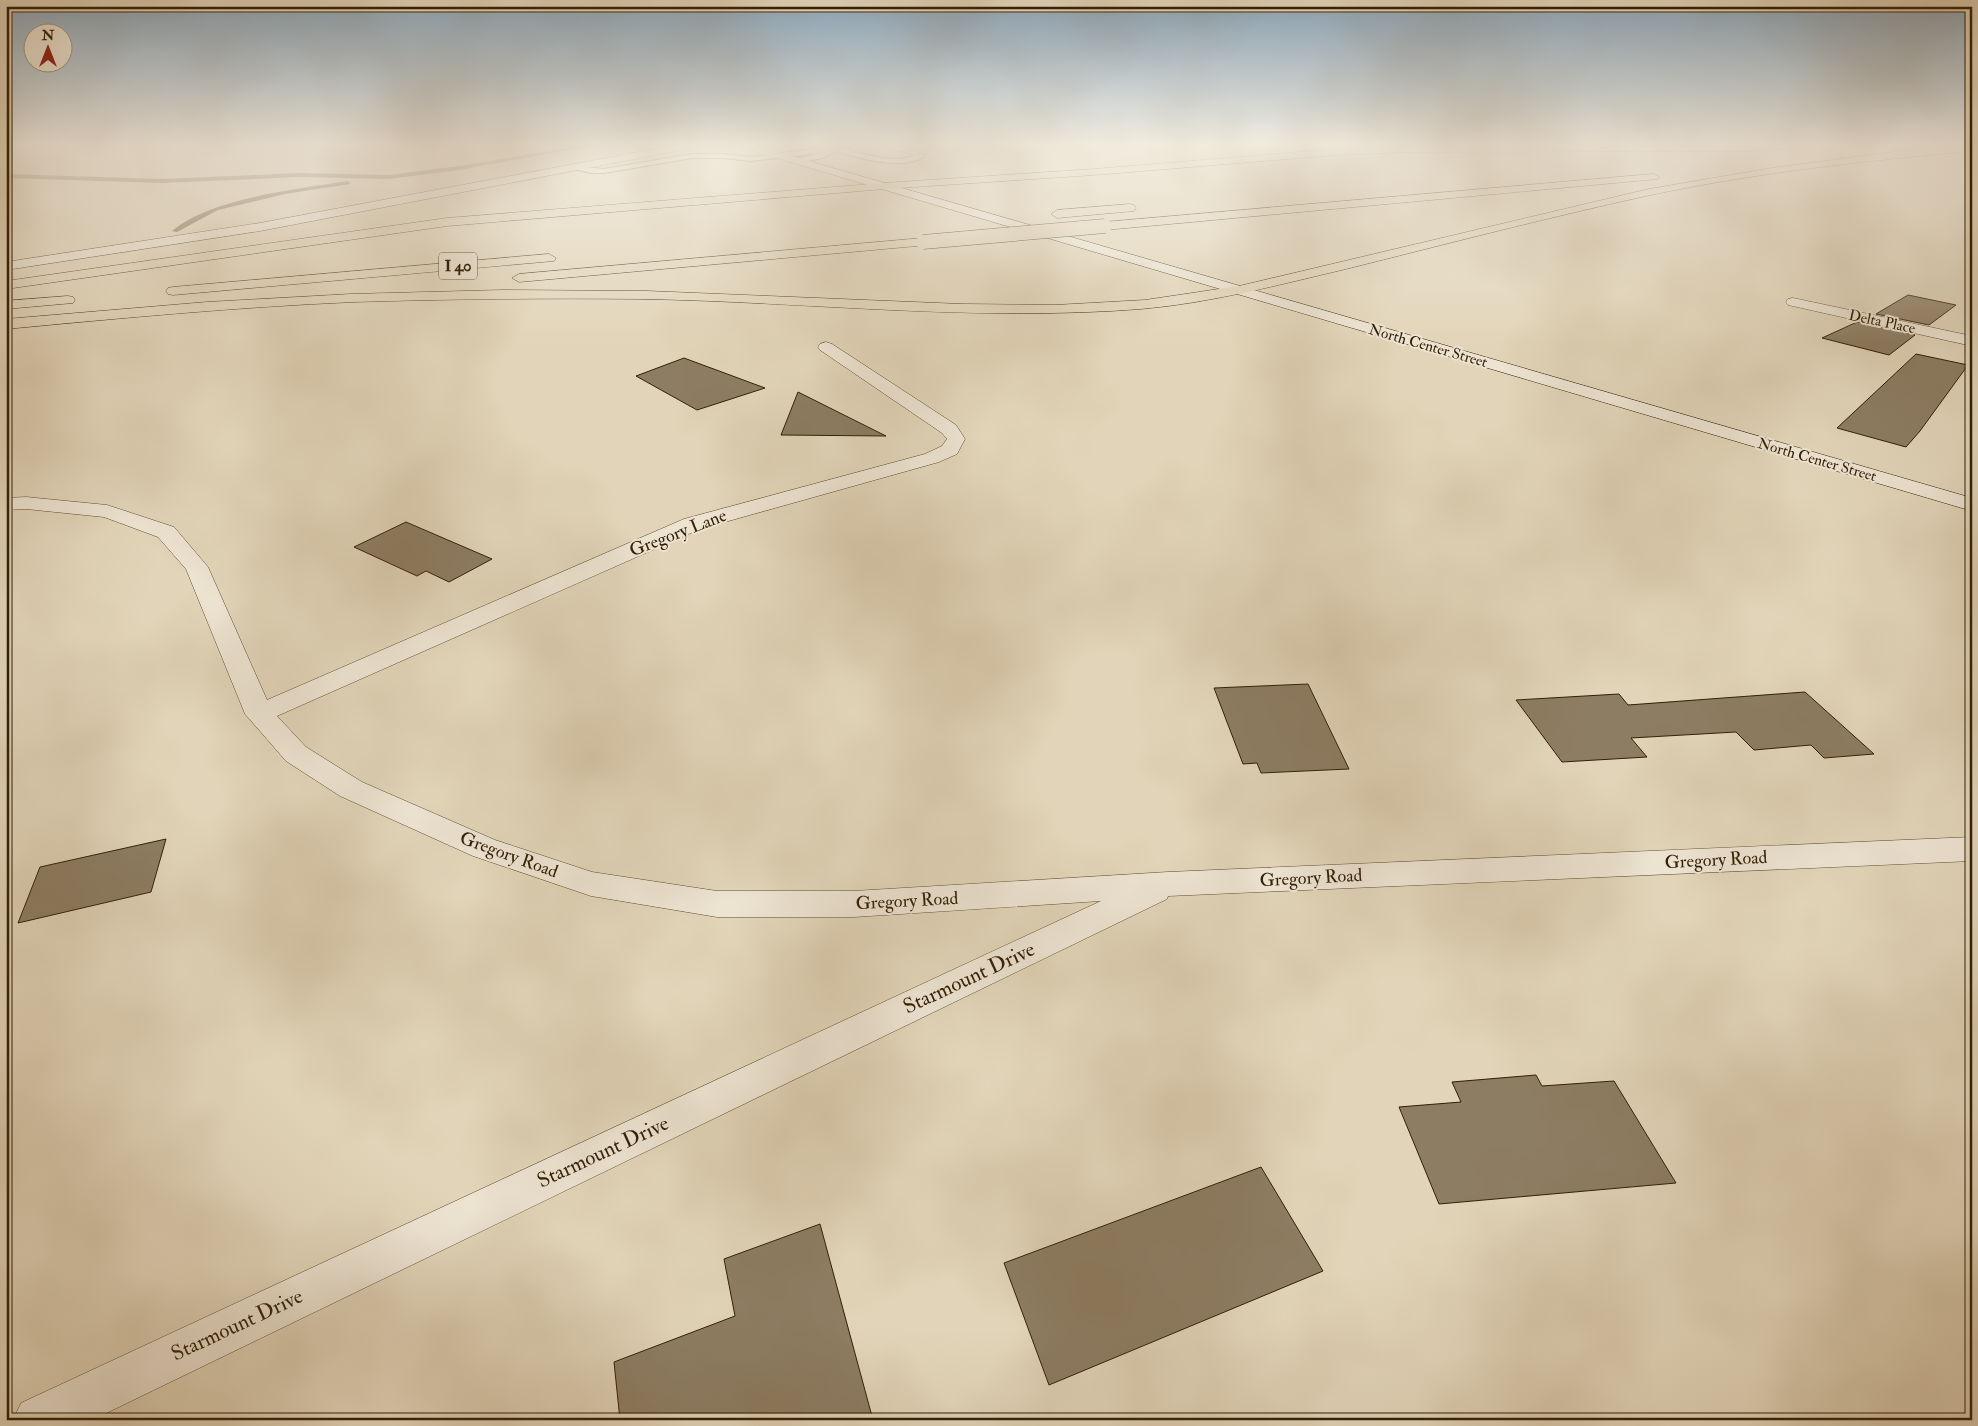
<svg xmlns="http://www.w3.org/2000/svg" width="1978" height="1426" viewBox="0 0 1978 1426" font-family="'IM FELL Double Pica',serif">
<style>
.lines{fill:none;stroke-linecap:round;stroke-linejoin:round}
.stream{fill:#78664c;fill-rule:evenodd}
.building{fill:#8d7d63;stroke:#321f06}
.lane-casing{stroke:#5e4c32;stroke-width:2}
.street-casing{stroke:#5e4c32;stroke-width:1}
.secondary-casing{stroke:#321f06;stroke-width:1}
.highway-casing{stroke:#321f06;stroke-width:1}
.lane{fill:#ece3d1;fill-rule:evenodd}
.street{fill:#ece3d1;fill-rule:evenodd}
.secondary{fill:#ece3d1;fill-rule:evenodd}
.highway{fill:#e1d4b8;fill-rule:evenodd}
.highway-bridge-far1-casing{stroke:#321f06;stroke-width:12;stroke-linecap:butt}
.highway-bridge-casing{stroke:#321f06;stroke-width:15;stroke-linecap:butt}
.highway-bridge-far1{stroke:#e1d4b8;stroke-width:11}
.highway-bridge{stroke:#e1d4b8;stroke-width:14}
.labels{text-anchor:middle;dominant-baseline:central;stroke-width:4;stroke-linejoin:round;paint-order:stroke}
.far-street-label{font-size:15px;fill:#321f06;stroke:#ece3d1}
.shield{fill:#ece3d1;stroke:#6a5a43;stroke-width:1}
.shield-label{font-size:16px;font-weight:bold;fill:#321f06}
.street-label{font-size:18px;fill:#321f06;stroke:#ece3d1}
.near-street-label{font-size:21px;fill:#321f06;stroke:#ece3d1}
</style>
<rect width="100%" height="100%" fill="#e1d4b8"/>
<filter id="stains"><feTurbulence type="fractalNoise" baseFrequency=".004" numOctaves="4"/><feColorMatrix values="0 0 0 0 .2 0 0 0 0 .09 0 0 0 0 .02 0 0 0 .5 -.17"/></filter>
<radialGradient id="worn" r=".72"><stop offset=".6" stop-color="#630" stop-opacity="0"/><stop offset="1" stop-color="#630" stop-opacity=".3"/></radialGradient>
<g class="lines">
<path class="stream" d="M 591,144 L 602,144 L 459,170 L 389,179 L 299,177 L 162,183 L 6,178 L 6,174 L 162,179 L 299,173 L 389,175 L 459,166 Z
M 348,181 L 350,184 L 285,194 L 218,210 L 177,232 L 172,231 C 212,198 297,189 348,181 Z"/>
</g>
<path class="building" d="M 1908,295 L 1956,305 L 1929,325 L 1876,314 Z
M 1857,322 L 1915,335 L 1889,355 L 1822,338 Z
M 1916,354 L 1968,365 L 1920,431 L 1906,447 L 1837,428 Z
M 684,358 L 765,388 L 697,410 L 636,376 Z
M 798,392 L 886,436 L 781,435 Z
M 406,522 L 492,559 L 449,582 L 426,571 L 417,576 L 354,547 Z
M 1308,684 L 1349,769 L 1261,773 L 1257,763 L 1243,764 L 1214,688 Z
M 1805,692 L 1874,754 L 1824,758 L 1811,745 L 1754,750 L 1736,732 L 1631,738 L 1647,757 L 1562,762 L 1516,700 L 1619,694 L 1628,705 Z
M 166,839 L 151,892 L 18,923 L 40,867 Z
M 1536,1075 L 1542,1086 L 1614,1081 L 1676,1183 L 1439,1204 L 1399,1107 L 1461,1102 L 1452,1082 Z
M 1261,1167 L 1323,1271 L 1049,1385 L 1004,1263 Z
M 820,1224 L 873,1420 L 620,1420 L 614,1362 L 735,1316 L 724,1259 Z"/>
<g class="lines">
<defs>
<path id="lane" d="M 815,144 C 845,144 886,168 915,155 L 877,144 L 890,144 L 926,155 C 906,172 858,158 835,151 L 823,158 L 798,163 L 794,161 L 795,159 L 820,153 L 751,161 L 723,158 L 692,158 L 604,173 L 591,173 L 571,168 L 575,166 L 604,169 L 692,154 L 723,154 L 751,157 L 823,148 Z"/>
<path id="street" d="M 1793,298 L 1972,336 L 1972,346 L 1788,305 L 1786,302 L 1788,299 Z
M 826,342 L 832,344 L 956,425 L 965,439 L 957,454 L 939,462 L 700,529 L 277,716 L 306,747 L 362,782 L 495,840 L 592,872 L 717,891 L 854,891 L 1168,872 L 1972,837 L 1972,861 L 1168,896 L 1167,899 L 92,1420 L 13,1420 L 21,1403 L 1101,901 L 854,917 L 717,917 L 591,896 L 473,856 L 340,796 L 286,761 L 245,714 L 186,569 L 158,537 L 104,517 L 26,509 L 6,510 L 6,498 L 26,497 L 107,505 L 174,527 L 208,567 L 267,700 L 684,519 L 925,454 L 942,446 L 947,439 L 942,433 L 820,350 L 818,347 L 820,344 Z"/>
<path id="secondary" d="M 681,144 L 702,144 L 697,147 L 260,231 L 6,270 L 6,262 L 260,223 Z
M 734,144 L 750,144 L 1972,498 L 1972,511 L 736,146 Z"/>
<path id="highway" d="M 1823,144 L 1818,147 L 1749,151 L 1411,152 L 1337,155 L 1094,175 L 884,189 L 447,226 L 6,289 L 6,281 L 447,218 L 884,183 L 1094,169 L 1337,149 L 1411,146 Z
M 1972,145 L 1972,151 C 1863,161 1753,173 1646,196 C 1546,218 1446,244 1346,269 C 1278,285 1210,303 1141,309 C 975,322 809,302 643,299 C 547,298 450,299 354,302 C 238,307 122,318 6,329 L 6,319 L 207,302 L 351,294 L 502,290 L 647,291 L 962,304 L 1055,305 L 1145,300 L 1239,286 L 1649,189 L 1772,168 L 1892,152 Z
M 1654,174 L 1659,177 L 1658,179 L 1105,230 L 1099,226 L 1105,222 Z
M 1130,204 L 1134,205 L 1136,208 L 1134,211 L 1057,218 L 1051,214 L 1057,210 Z
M 923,238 L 928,239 L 929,242 L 928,245 L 519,282 L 512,278 L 519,274 Z
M 549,254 L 556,258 L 554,261 L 173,295 L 168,294 L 166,291 L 168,288 L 173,287 Z
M 68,296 L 73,297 L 75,300 L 73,303 L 6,309 L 6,301 Z"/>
</defs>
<use href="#lane" class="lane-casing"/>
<use href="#street" class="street-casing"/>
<use href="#secondary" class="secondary-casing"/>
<use href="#highway" class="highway-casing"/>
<use href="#lane" class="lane"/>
<use href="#street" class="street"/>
<use href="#secondary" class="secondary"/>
<use href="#highway" class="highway"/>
<defs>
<path id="highway-bridge-far1" d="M 1095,227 L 1105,226"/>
<path id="highway-bridge" d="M 923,242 L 1105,226"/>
</defs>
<use href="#highway-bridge-far1" class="highway-bridge-far1-casing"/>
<use href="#highway-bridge" class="highway-bridge-casing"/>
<use href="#highway-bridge-far1" class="highway-bridge-far1"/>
<use href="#highway-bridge" class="highway-bridge"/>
</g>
<linearGradient id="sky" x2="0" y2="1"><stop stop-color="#8da8bc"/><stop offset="0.42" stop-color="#f2ecdf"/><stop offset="1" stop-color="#f2ecdf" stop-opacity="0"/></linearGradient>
<rect width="1978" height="344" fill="url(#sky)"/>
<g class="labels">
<g class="far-street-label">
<text transform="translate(1882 322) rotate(12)">Delta Place</text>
<text transform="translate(1428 346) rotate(16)">North Center Street</text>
<text transform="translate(1817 460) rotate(16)">North Center Street</text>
</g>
<rect class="shield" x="439" y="252.5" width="38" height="27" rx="4"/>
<g class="shield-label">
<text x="458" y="266">I 40</text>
</g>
<g class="street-label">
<text transform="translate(678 533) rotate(-21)">Gregory Lane</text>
<text transform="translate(509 855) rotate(20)">Gregory Road</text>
<text transform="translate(1716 860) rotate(-3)">Gregory Road</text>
<text transform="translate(1311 878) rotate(-3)">Gregory Road</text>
<text transform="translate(907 901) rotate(-3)">Gregory Road</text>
</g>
<g class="near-street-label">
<text transform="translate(969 978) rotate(-25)">Starmount Drive</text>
<text transform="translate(603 1152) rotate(-25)">Starmount Drive</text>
<text transform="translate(237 1325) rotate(-25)">Starmount Drive</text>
</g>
</g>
<rect width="1978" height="1426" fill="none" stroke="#e1d4b8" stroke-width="25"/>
<rect x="8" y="8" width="1963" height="1411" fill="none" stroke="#321f06" stroke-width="2.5"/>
<rect x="12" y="12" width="1953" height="1401" fill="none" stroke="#321f06"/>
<g transform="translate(48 48)"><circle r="24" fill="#ece3d1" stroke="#a29580"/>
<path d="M0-4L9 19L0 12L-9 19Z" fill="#8f2418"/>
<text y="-8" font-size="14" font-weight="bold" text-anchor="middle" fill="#321f06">N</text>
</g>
<rect width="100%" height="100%" filter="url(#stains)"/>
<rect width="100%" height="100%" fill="url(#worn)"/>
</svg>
